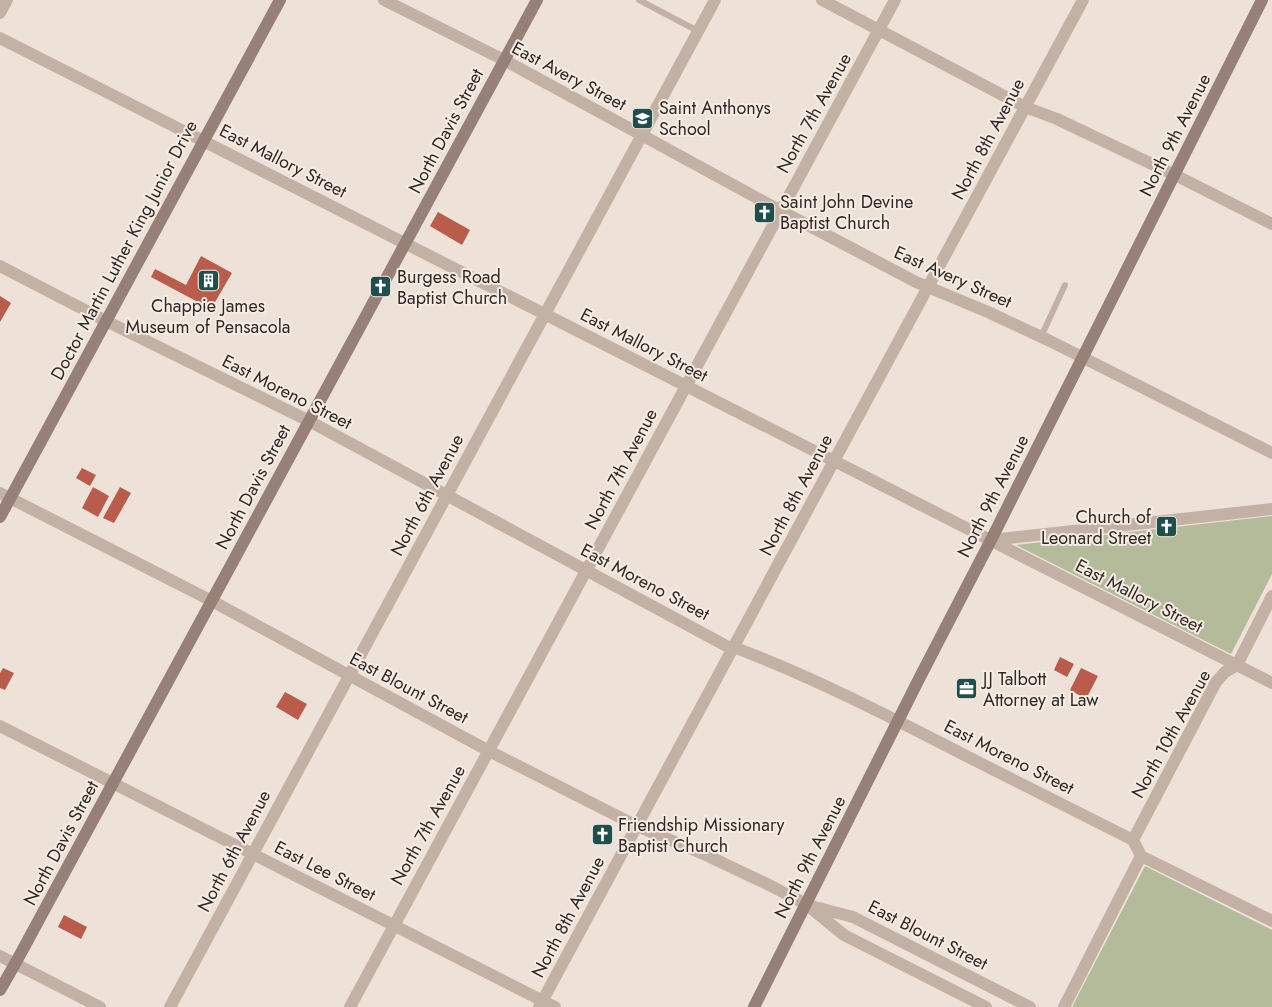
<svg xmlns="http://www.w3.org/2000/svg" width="1272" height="1007" viewBox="0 0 1272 1007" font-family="Jost,sans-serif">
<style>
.green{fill:#b3bb9a}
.building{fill:#b95c4b}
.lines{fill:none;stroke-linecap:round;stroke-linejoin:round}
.service{stroke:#c4b1a6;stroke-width:6}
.minor{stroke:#c4b1a6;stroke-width:12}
.tertiary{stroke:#c4b1a6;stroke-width:12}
.secondary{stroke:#978077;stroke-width:12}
.labels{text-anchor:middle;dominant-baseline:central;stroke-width:4;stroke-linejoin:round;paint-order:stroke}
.street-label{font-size:18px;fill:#312826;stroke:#f6ece4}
.poi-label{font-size:18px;fill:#312826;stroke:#f6ece4;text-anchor:start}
</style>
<rect width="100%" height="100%" fill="#eee2d8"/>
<path class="green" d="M 1272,516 L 1272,574 L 1231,654 L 1016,545 Z
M 1145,866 L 1272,930 L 1272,1007 L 1072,1007 Z"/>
<path class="building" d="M 438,212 L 470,230 L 462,245 L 430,226 Z
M 201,256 L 232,273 L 211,309 L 151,277 L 155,269 L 186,285 Z
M 0,296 L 11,303 L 0,322 Z
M 82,468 L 96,475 L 90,486 L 76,478 Z
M 93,487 L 109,496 L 98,517 L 82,508 Z
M 120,487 L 131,493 L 114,523 L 103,518 Z
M 1060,657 L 1074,664 L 1067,677 L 1054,670 Z
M 3,668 L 14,673 L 5,690 L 0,688 L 0,673 Z
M 1081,668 L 1098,676 L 1086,699 L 1070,690 Z
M 285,692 L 307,704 L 298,720 L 276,707 Z
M 64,915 L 87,927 L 81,939 L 58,927 Z"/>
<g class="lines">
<path class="service" d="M 639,0 L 698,31
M 1041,337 L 1065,285"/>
<path class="minor" d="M 384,0 L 504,60 L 781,211 L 916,282 L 988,312 L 1050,341 L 1272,453
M 822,0 L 1025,107 L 1057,119 L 1175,175 L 1272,224
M 0,38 L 1272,683
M 0,266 L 106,321 L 309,421 L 732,649 L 736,648 C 820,680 900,722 980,763 C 1031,789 1082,814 1133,840 L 1141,856 L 1272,921
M 991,540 L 1272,509
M 0,726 L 555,1007
M 1133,840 L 1216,682 L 1225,672 L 1237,665 L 1272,596
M 0,956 L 100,1007
M 170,1007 L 715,0
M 350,1007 L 895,0
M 539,1007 L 1083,0
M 1064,1007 L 1141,856"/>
<path class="tertiary" d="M 0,13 L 7,0
M 0,493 L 212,601 L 489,751 L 637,826 L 706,855 L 769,885 L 806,904 L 844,935 L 986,1007
M 811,906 L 853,917 L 1030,1007"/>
<path class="secondary" d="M 0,517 L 280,0
M 0,990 L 15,964 L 537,0
M 754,1007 L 920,677 L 991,540 L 1262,0"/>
</g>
<defs>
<symbol id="school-square" viewBox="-11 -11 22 22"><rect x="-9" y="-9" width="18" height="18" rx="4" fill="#204e4d" stroke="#f6ece4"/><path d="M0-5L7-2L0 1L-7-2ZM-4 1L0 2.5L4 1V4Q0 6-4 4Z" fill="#fff"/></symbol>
<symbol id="church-square" viewBox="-11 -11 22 22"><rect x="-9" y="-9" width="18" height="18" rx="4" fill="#204e4d" stroke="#f6ece4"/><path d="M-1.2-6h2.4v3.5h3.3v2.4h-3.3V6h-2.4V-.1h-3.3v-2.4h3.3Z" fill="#fff"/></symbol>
<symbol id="building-square" viewBox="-11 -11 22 22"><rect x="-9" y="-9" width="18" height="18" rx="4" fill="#204e4d" stroke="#f6ece4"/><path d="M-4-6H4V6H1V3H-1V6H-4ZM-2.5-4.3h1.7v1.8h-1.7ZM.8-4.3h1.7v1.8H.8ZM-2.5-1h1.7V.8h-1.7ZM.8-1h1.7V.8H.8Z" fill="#fff"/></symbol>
<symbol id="office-square" viewBox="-11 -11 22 22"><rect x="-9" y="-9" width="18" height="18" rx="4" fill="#204e4d" stroke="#f6ece4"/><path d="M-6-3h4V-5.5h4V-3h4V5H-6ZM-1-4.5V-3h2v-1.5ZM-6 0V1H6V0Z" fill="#fff"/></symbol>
</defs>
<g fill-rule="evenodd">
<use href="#school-square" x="630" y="106" width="25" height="25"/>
<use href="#church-square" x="752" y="200" width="25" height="25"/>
<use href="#building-square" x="196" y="268" width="25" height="25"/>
<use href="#church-square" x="368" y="274" width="25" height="25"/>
<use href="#church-square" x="1154" y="514" width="25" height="25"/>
<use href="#office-square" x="954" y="676" width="25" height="25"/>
<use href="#church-square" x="590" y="822" width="25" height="25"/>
</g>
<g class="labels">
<g class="street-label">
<text transform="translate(569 76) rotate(28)">East Avery Street</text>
<text transform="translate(814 113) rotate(-61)">North 7th Avenue</text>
<text transform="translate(446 131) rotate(-62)">North Davis Street</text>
<text transform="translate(1175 135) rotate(-63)">North 9th Avenue</text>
<text transform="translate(988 139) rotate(-62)">North 8th Avenue</text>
<text transform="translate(283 161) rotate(27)">East Mallory Street</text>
<text transform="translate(124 250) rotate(-62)">Doctor Martin Luther King Junior Drive</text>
<text transform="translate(953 277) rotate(24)">East Avery Street</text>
<text transform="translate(644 345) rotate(27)">East Mallory Street</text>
<text transform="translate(287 392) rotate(27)">East Moreno Street</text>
<text transform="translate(621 469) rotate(-62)">North 7th Avenue</text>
<text transform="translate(253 487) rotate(-62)">North Davis Street</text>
<text transform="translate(427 495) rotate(-62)">North 6th Avenue</text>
<text transform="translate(796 495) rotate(-62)">North 8th Avenue</text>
<text transform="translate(993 496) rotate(-63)">North 9th Avenue</text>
<text transform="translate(645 582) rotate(28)">East Moreno Street</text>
<text transform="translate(1139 596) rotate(27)">East Mallory Street</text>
<text transform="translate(409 688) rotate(28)">East Blount Street</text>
<text transform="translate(1171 734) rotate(-61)">North 10th Avenue</text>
<text transform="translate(1009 757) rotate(27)">East Moreno Street</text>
<text transform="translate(428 825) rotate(-61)">North 7th Avenue</text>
<text transform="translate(61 843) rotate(-62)">North Davis Street</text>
<text transform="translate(234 851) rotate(-62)">North 6th Avenue</text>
<text transform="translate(810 857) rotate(-63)">North 9th Avenue</text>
<text transform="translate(325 871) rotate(27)">East Lee Street</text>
<text transform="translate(568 917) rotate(-62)">North 8th Avenue</text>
<text transform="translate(928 935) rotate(27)">East Blount Street</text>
</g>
<g class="poi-label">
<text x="659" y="108">Saint Anthonys<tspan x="659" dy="21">School</tspan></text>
<text x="780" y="202">Saint John Devine<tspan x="780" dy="21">Baptist Church</tspan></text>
<text x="397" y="277">Burgess Road<tspan x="397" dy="21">Baptist Church</tspan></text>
<text x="208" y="306" text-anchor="middle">Chappie James<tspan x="208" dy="21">Museum of Pensacola</tspan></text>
<text x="1151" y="517" text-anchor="end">Church of<tspan x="1151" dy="21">Leonard Street</tspan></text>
<text x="983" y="679">JJ Talbott<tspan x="983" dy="21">Attorney at Law</tspan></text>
<text x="618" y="825">Friendship Missionary<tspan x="618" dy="21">Baptist Church</tspan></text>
</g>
</g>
</svg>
